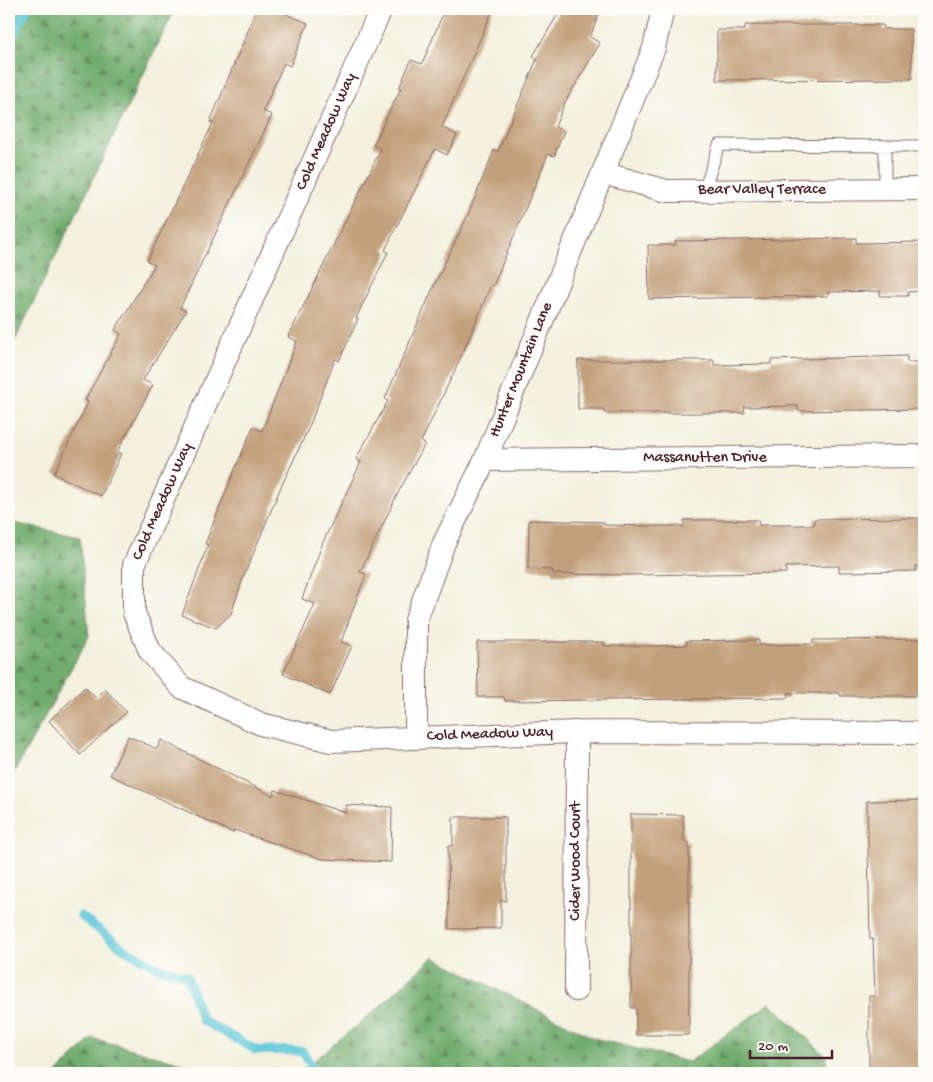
<svg xmlns="http://www.w3.org/2000/svg" width="933" height="1082" viewBox="0 0 933 1082" font-family="'Gochi Hand',sans-serif">
<style>
.forest{fill:url(#forest-firs);stroke:#5d664c}
.lines{fill:none;stroke-linecap:round;stroke-linejoin:round}
.stream{stroke:#5dc7d8;stroke-width:9}
.building{fill:#c3a07c}
.lane-casing{stroke:#856869;stroke-width:13}
.street-casing{stroke:#856869;stroke-width:24}
.lane{stroke:#fff;stroke-width:11}
.street{stroke:#fff;stroke-width:22}
.labels{text-anchor:middle;dominant-baseline:central;stroke-width:4.5;stroke-linejoin:round;paint-order:stroke}
.street-label{font-size:16px;fill:#4a1f2b;stroke:#fdfcf7}
</style>
<defs>
<pattern id="forest-firs" width="22" height="20" patternUnits="userSpaceOnUse" patternTransform="scale(1.25)"><rect width="22" height="20" fill="#70ac6d"/><path d="M5 1l3.5 6h-7zM16 11l3.5 6h-7z" fill="#5e8b5a"/></pattern>
</defs>
<rect width="100%" height="100%" fill="#fdfcf7"/>
<filter id="ink" filterUnits="userSpaceOnUse"><feTurbulence type="fractalNoise" baseFrequency=".02" numOctaves="2"/><feDisplacementMap in="SourceGraphic" scale="10" xChannelSelector="R" yChannelSelector="G"/><feConvolveMatrix kernelMatrix="1 2 1 2 8 2 1 2 1" color-interpolation-filters="sRGB"/></filter>
<filter id="wash" filterUnits="userSpaceOnUse"><feTurbulence type="fractalNoise" baseFrequency=".0096" numOctaves="4" result="noise"/><feDisplacementMap in="SourceGraphic" scale="20" xChannelSelector="R" yChannelSelector="G"/><feGaussianBlur stdDeviation="1.12" result="paint"/><feColorMatrix in="noise" values="0 0 0 0 0 0 0 0 0 0 0 0 0 0 0 0 0 1.4 0 .05"/><feComposite in="paint" operator="in"/></filter>
<g filter="url(#wash)">
<rect width="100%" height="100%" fill="#f3f0dd"/>
<path class="forest" d="M 9,9 L 175,9 L 9,353 Z
M 9,522 L 80,537 L 89,636 L 9,782 Z
M 433,957 L 594,1038 L 689,1062 L 770,1003 L 827,1057 L 826,1073 L 299,1073 L 378,1008 Z
M 92,1038 L 218,1073 L 57,1073 Z"/>
<g class="lines">
<path class="stream" d="M 9,42 L 27,9
M 81,916 L 123,948 L 157,967 L 187,976 L 202,1020 L 256,1050 L 302,1051 L 316,1073"/>
</g>
<g id="blocks">
<path class="building" d="M 257,9 L 274,9 L 308,23 L 290,66 L 284,63 L 263,111 L 272,115 L 180,308 L 186,311 L 143,380 L 153,385 L 117,452 L 121,454 L 101,496 L 54,474 L 88,402 L 85,400 L 121,334 L 115,330 L 155,265 L 147,261 L 213,123 L 210,122 Z
M 445,9 L 493,9 L 442,127 L 457,135 L 447,155 L 435,149 L 385,250 L 388,252 L 356,318 L 358,319 L 339,361 L 335,359 L 309,427 L 280,489 L 243,578 L 231,614 L 216,628 L 182,615 L 208,545 L 205,544 L 235,469 L 253,427 L 262,431 L 297,341 L 288,337 L 381,149 L 373,145 L 401,88 L 399,88 L 411,60 L 422,64 Z
M 561,9 L 601,9 L 590,37 L 600,43 L 565,102 L 555,127 L 564,131 L 554,156 L 548,154 L 493,286 L 491,285 L 462,355 L 421,442 L 425,444 L 398,493 L 360,572 L 366,574 L 341,642 L 352,646 L 330,695 L 283,674 L 315,604 L 302,599 L 323,542 L 361,462 L 356,459 L 388,401 L 385,399 L 433,288 L 467,217 L 494,150 L 498,151 L 537,59 L 533,56 Z
M 745,25 L 883,25 L 884,29 L 911,29 L 912,79 L 717,80 L 717,30 L 745,30 Z
M 856,238 L 856,243 L 924,242 L 924,291 L 908,292 L 908,296 L 880,296 L 880,291 L 828,292 L 828,296 L 649,299 L 648,245 L 676,245 L 675,241 Z
M 907,356 L 907,362 L 924,362 L 924,409 L 798,411 L 798,406 L 744,407 L 745,413 L 604,413 L 604,409 L 578,409 L 578,360 L 714,360 L 714,365 L 771,364 L 771,360 Z
M 924,518 L 924,566 L 916,566 L 916,571 L 839,572 L 839,566 L 786,567 L 786,573 L 630,575 L 553,574 L 553,570 L 528,569 L 529,520 L 604,522 L 604,525 L 651,526 L 684,526 L 684,520 L 759,520 L 758,525 L 814,525 L 814,519 Z
M 924,639 L 924,692 L 917,692 L 917,696 L 840,696 L 840,693 L 788,693 L 788,698 L 505,701 L 504,697 L 478,697 L 477,642 L 604,642 L 604,646 L 656,646 L 686,645 L 686,641 L 759,640 L 759,645 L 813,644 L 813,640 Z
M 85,687 L 96,698 L 105,689 L 126,712 L 80,755 L 49,721 Z
M 128,736 L 157,749 L 161,740 L 273,796 L 275,790 L 346,813 L 346,805 L 392,807 L 391,862 L 322,859 L 234,830 L 233,833 L 110,775 Z
M 921,800 L 921,828 L 924,828 L 924,1073 L 869,1073 L 869,996 L 875,996 L 873,939 L 870,939 L 867,801 Z
M 631,814 L 683,815 L 684,842 L 689,842 L 689,1035 L 636,1035 L 636,1008 L 631,1008 Z
M 453,817 L 506,817 L 506,901 L 501,900 L 501,928 L 449,929 L 448,846 L 453,846 Z"/>
</g>
</g>
<g filter="url(#ink)">
<use href="#blocks" fill-opacity="0" stroke="#856869" stroke-width="1"/>
<g class="lines">
<defs>
<path id="lane" d="M 885,147 L 885,189
M 704,191 L 719,145 L 924,146"/>
<path id="street" d="M 381,9 L 134,565 L 134,613 L 150,651 L 181,687 L 261,724 L 331,741 L 577,732 L 924,733
M 603,173 L 667,191 L 924,189
M 485,460 L 924,456
M 416,738 L 416,620 L 444,543 L 485,460 L 654,48 L 663,9
M 576,990 L 577,732"/>
</defs>
<use href="#lane" class="lane-casing"/>
<use href="#street" class="street-casing"/>
<use href="#lane" class="lane"/>
<use href="#street" class="street"/>
</g>
</g>
<g class="labels">
<g class="street-label">
<text transform="translate(327 132) rotate(-66)">Cold Meadow Way</text>
<text x="762" y="190">Bear Valley Terrace</text>
<text transform="translate(522 370) rotate(-68)">Hunter Mountain Lane</text>
<text x="705" y="458">Massanutten Drive</text>
<text transform="translate(163 502) rotate(-66)">Cold Meadow Way</text>
<text transform="translate(490 735) rotate(-2)">Cold Meadow Way</text>
<text transform="translate(576 861) rotate(-90)">Cider Wood Court</text>
</g>
</g>
<rect width="933" height="1082" fill="none" stroke="#fdfcf7" stroke-width="30"/>
<path d="M750 1050v8h82v-8" fill="none" stroke="#4a1f2b" stroke-width="2.5"/>
<text x="758" y="1050" font-size="15" fill="#4a1f2b" stroke="#fdfcf7" stroke-width="4" paint-order="stroke">20 m</text>
</svg>
